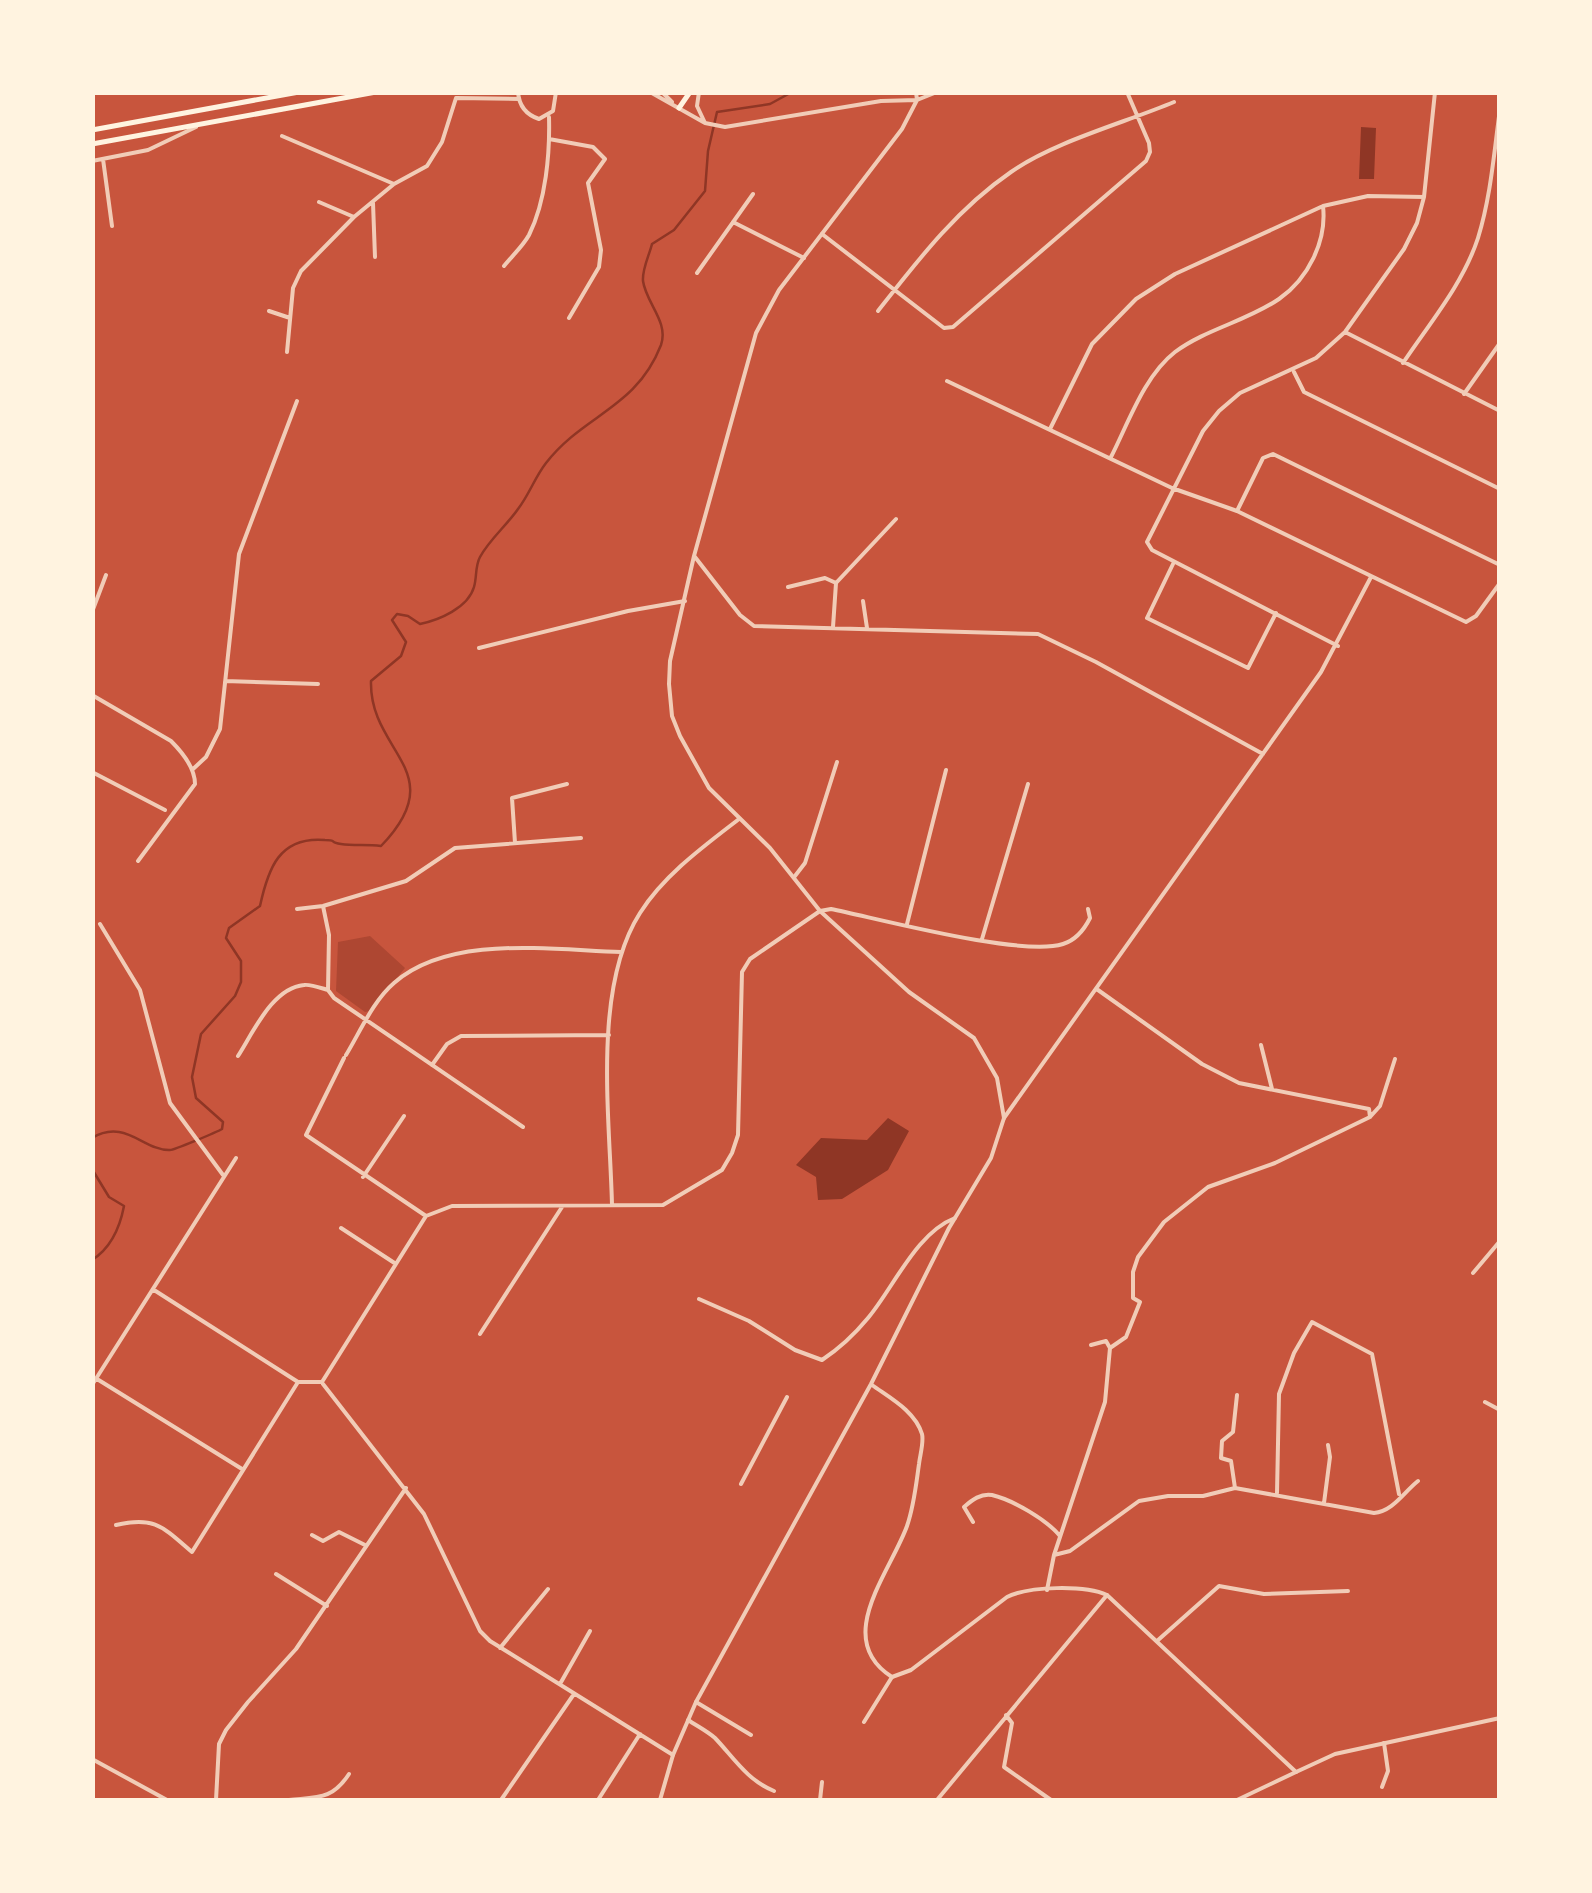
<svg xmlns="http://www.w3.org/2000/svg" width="1592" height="1893" viewBox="0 0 1592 1893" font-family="'Noto Sans',sans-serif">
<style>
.green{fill:#ae4732}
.water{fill:#8f3625}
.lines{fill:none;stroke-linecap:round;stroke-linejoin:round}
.stream{stroke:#8f3625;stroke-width:2.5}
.minor{stroke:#f1ccb7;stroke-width:4}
.tertiary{stroke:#f1ccb7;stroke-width:4}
.primary{stroke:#fff3e0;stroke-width:5}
</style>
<rect width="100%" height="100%" fill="#c8553d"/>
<path class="green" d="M 370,936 L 405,968 L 370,1011 L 365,1012 L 336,991 L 338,942 Z"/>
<path class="water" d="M 1361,127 L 1376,128 L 1374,179 L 1359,179 Z
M 888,1118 L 909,1131 L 888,1170 L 842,1199 L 818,1200 L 816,1177 L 796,1165 L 821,1138 L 867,1140 Z"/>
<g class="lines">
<path class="stream" d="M 92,1138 C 125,1118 144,1151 170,1150 C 174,1150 217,1132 222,1129 L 223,1122 L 196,1098 L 192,1077 L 201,1034 L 235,996 L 241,982 L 241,961 L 226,938 L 229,928 L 260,906 C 268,869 279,836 325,840 C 338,840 328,842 341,844 C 354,846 367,844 381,846 C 453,771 369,753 371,681 L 401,656 L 406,642 L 392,620 L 397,614 L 408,616 L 420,624 C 439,620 468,608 474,587 C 477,577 475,566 480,557 C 489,540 507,525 518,509 C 529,495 535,477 546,463 C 584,414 636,409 661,345 C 669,322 646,303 643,281 C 642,269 649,256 652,244 L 674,230 L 705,191 L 708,151 L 717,112 L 770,104 L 792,92
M 92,1169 L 109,1197 L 124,1206 C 120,1227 111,1248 92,1260"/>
<path class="minor" d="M 282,136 L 394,184
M 549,139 L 593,147 L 605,159 L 588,183 L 601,250 L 599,267 L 569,318
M 103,159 L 112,226
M 92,161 L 148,150 L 196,127
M 319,202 L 354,217
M 373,203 L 375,257
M 733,222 L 804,258
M 822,234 L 944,328 L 953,327 L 1146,161 L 1150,152 L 1149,143 L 1127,92
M 504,266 C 512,256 523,246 529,235 C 546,201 550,153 549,117
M 697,273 L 753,194
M 269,311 L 290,318
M 878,311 C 918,260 957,209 1011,172 C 1053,142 1124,123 1174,102
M 1345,332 L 1500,411
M 287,352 L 293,288 L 301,271 L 354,217 L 394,184 L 427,166 L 442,142 L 456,98 L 519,99
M 1403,363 C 1429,324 1463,284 1478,238 C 1491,196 1494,152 1500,109
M 1294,372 L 1304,392 L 1500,489
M 947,381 L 1172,488 L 1237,511 L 1466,622 L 1476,616 L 1500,583
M 1464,394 L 1500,343
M 1050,429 L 1092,344 L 1136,299 L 1175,274 L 1323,206 L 1368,196 L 1424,197
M 1111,457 C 1128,424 1144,376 1175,352 C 1206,329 1247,321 1279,299 C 1308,279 1327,241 1323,206
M 1238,509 L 1263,458 L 1273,454 L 1500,565
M 695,557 L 740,615 L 754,626 L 1038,634 L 1096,662 L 1263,754
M 1173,564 L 1147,618 L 1248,668 L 1276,613
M 788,587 L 825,578 L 836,583
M 863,601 L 867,628
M 92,612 L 106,575
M 833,627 L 836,583 L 896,519
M 1338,646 L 1152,550 L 1147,542 L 1203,431 L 1219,411 L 1240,393 L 1316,358 L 1345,332 L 1404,249 L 1417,223 L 1424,197 L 1435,92
M 479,648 L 628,611 L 685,601
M 225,681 L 318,684
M 92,695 L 171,741 C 182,752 195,768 195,784 L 138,861
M 192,770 L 206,757 L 220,729 L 239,554 L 297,401
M 92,772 L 165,810
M 515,843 L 512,798 L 567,784
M 795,876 L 805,863 L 837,762
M 323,906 L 329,935 L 328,990 L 334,998 L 523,1127
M 297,909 L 323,906 L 406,881 L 455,848 L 581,838
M 100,924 L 140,990 L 170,1103 L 223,1175
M 907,924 L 946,770
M 982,939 L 1028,784
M 1098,990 L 1202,1064 L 1239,1083 L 1369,1109 L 1370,1117
M 1261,1045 L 1272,1089
M 346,1055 C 360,1032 373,1001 394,983 C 450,934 551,950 621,952
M 238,1056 C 253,1033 272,988 304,985 C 310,984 321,988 328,990
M 344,1058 L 306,1135 L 426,1216
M 432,1065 L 447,1044 L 461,1036 L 609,1035
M 1004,1118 L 1321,672 L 1371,577
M 363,1177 L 404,1116
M 612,1205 C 610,1118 592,988 640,913 C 664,875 704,846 739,819
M 341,1228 L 396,1264
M 1473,1273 L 1500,1241
M 154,1290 L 298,1382 L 322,1382
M 699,1299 L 749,1321 L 795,1350 L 822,1360 C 840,1348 854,1335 868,1318 C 894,1287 916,1233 955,1218
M 480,1334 L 562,1207
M 1091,1345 L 1106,1341 L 1110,1348
M 97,1379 L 242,1469
M 322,1382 L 426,1216 L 452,1206 L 663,1205 L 722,1170 L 732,1153 L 738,1135 L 742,972 L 750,959 L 820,911 L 831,909 C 880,919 1021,957 1063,944 C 1076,940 1084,930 1090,918 L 1088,909
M 323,1384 L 424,1514 L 480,1631 L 490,1641 L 673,1755
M 92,1385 L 236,1158
M 1485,1402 L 1500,1410
M 741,1484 L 787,1397
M 1235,1488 L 1231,1461 L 1221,1458 L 1222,1441 L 1233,1432 L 1237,1395
M 1277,1493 L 1279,1394 L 1294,1353 L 1312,1322 L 1372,1354 L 1399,1494
M 1324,1503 L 1330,1457 L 1328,1445
M 973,1522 L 964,1507 C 972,1500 981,1493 992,1495 C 1013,1500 1047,1520 1060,1536
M 116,1525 C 155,1516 163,1527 192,1552 L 298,1382
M 312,1535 L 323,1541 L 339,1532 L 365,1545
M 1054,1555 L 1105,1402 L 1110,1348 L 1126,1337 L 1140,1302 L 1133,1298 L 1133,1272 L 1138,1257 L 1164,1222 L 1208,1187 L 1275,1163 L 1370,1117 L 1380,1106 L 1395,1059
M 276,1574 L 327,1606
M 1047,1590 L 1054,1555 L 1070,1551 L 1139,1501 L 1168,1496 L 1203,1496 L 1235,1488 L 1374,1513 C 1393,1511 1403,1493 1418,1481
M 1157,1641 L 1219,1586 L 1264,1594 L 1348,1591
M 500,1648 L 548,1589
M 560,1684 L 590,1631
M 696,1702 L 751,1735
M 1006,1715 L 1012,1723 L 1004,1767 L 1051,1800
M 688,1720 C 697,1726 707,1731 715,1738 C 734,1758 747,1780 774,1791
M 864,1722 L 892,1677
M 92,1759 L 167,1800
M 1382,1787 L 1388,1771 L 1384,1743
M 216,1800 L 219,1744 L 226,1730 L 248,1702 L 296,1649 L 406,1488
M 289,1800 C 318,1797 332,1800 349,1774
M 501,1800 L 574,1694
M 598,1800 L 640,1734
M 820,1800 L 822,1782
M 937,1800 L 1107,1595
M 1237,1800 L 1296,1772"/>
<path class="tertiary" d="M 518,92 C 519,106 527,115 539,119 L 553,111 L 556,92
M 650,92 L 705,123 L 725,127 L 881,101 L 917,100 L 937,92
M 662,92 L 672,102
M 699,92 L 697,106 L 705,123
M 872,1385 C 890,1398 915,1411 922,1434 C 924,1442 920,1455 919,1464 C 916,1485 914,1506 907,1526 C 890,1573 832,1639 892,1677 L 911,1670 L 1007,1597 C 1029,1586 1085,1585 1107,1595 L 1296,1772 L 1335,1754 L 1500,1718
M 660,1800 L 673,1755 L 696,1702 L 871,1384 L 949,1228 L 991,1158 L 1004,1118 L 997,1078 L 974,1038 L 909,992 L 820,911 L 770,848 L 709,788 L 680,736 L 672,716 L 669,684 L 670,661 L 694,556 L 756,333 L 779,290 L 902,129 L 917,100 L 916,92"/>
<path class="primary" d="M 679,108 L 690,92
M 92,130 L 299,92
M 92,144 L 376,92"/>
</g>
<rect width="1592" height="1893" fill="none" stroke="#fff3e0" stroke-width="190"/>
</svg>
